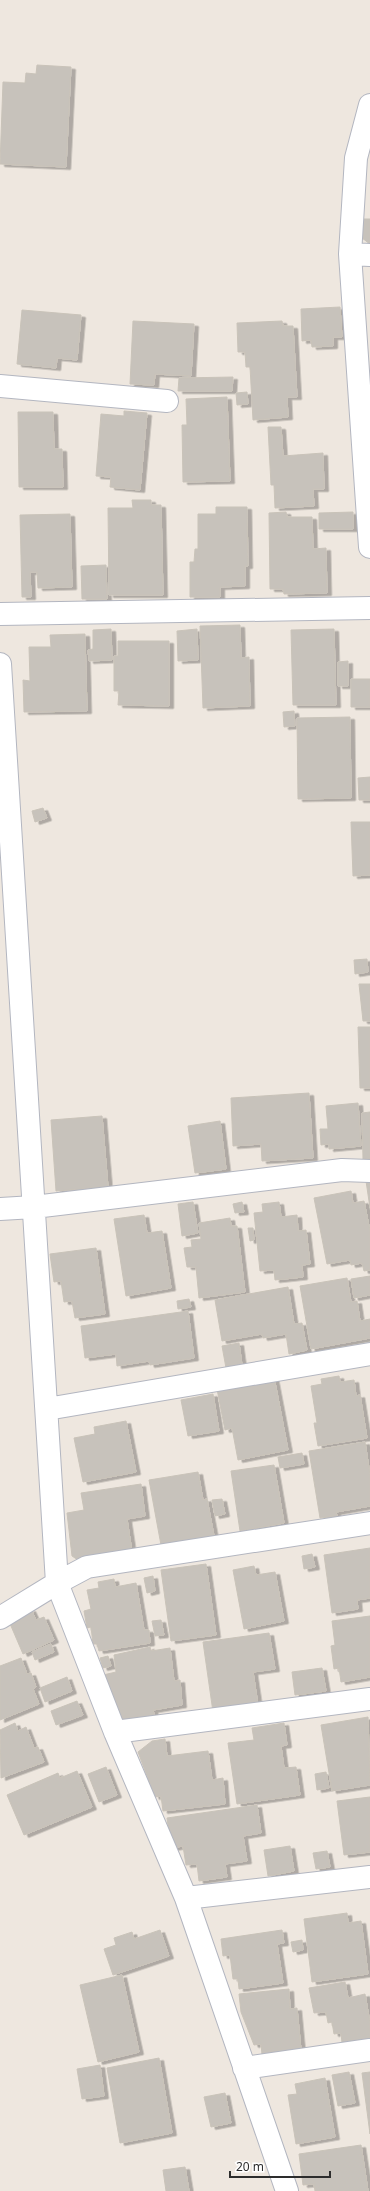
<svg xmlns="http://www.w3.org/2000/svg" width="370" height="2191" viewBox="0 0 370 2191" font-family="'Noto Sans',sans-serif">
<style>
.building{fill:#c7c2bb;stroke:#c9c3b9;filter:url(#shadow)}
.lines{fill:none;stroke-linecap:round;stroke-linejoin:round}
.minor-casing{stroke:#b3b6c0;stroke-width:24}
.minor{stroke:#fff;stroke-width:22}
</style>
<defs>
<filter id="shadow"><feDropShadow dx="4.5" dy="2.5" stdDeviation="0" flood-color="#0004"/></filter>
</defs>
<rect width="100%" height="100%" fill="#eee7df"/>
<path class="building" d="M 37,65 L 71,67 L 66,167 L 0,164 L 3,82 L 25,83 L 26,73 L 36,74 Z
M 362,219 L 370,219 L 370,244 L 362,238 Z
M 340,307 L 342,337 L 333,337 L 333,346 L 312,347 L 311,340 L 302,341 L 301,309 Z
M 22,310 L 81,315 L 77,360 L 57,358 L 56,368 L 17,364 Z
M 133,321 L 194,324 L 191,376 L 155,374 L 154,385 L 130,384 Z
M 282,321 L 283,326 L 293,326 L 297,397 L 287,397 L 288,417 L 253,420 L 250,367 L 246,367 L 245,352 L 238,352 L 237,323 Z
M 233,377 L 232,391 L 178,391 L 179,378 Z
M 247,392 L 248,404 L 237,405 L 236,393 Z
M 227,397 L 230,481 L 183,482 L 182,425 L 187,425 L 186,399 Z
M 124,411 L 147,413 L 140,490 L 110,487 L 111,477 L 96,476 L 101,414 L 124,416 Z
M 18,412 L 53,412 L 54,449 L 62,449 L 63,487 L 19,487 Z
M 268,427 L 281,427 L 283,456 L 323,453 L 324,489 L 313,489 L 314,506 L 275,508 L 274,485 L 271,485 Z
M 132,500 L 151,500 L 151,505 L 161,505 L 163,595 L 109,595 L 108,508 L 133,508 Z
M 216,507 L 247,507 L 248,566 L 245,566 L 245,586 L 220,587 L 220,597 L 190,597 L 190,562 L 194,562 L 195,549 L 198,549 L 198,514 L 216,514 Z
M 286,512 L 287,517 L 312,517 L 313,549 L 326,548 L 327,593 L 284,594 L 283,589 L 270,589 L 269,513 Z
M 353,512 L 353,529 L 319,529 L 319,513 Z
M 70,514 L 72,587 L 38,588 L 37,572 L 30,572 L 31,597 L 22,597 L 20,515 Z
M 106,565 L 107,599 L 82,599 L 81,566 Z
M 240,625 L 241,658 L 249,657 L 250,706 L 203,708 L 200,626 Z
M 111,629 L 112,660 L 89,661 L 88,650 L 93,649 L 93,630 Z
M 197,629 L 198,660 L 178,661 L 177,631 Z
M 334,629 L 336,705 L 293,705 L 291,630 Z
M 85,634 L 87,711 L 24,712 L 23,680 L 30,681 L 29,647 L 51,647 L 50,635 Z
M 118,641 L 169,641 L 169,706 L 118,705 L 119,691 L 114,691 L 114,656 L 118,656 Z
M 348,661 L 348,686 L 338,686 L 338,662 Z
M 351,679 L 370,679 L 370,707 L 351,707 Z
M 294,711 L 295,726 L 284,727 L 283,712 Z
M 350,717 L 351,798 L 298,799 L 297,718 Z
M 370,777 L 370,800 L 359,800 L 358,778 Z
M 43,808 L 47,818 L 35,822 L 32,811 Z
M 351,822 L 370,822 L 370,875 L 353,876 Z
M 367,959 L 368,972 L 355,974 L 354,960 Z
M 359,984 L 370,984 L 370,1021 L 363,1021 Z
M 358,1027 L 370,1027 L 370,1088 L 360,1088 Z
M 309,1093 L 313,1158 L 262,1161 L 261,1144 L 233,1146 L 231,1098 Z
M 358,1103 L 361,1146 L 329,1149 L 329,1144 L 321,1145 L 320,1129 L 328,1129 L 326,1106 Z
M 370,1112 L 370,1159 L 363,1159 L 362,1113 Z
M 102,1116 L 108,1187 L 56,1191 L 51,1120 Z
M 220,1121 L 226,1169 L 195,1173 L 188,1126 Z
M 370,1180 L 370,1208 L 366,1181 Z
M 351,1191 L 353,1203 L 364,1201 L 370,1231 L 370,1270 L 364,1271 L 362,1263 L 351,1265 L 350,1260 L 327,1264 L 314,1198 Z
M 193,1202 L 198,1233 L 182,1236 L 178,1204 Z
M 242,1202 L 244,1212 L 235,1213 L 233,1204 Z
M 279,1202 L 281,1217 L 297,1215 L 298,1231 L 306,1230 L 310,1264 L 302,1265 L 303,1277 L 275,1280 L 274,1270 L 260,1271 L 254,1213 L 263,1212 L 262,1204 Z
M 144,1215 L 147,1233 L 162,1231 L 171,1288 L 126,1296 L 114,1219 Z
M 230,1218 L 231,1226 L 237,1226 L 245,1292 L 199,1298 L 196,1267 L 187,1267 L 184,1248 L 192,1247 L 191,1240 L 201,1239 L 199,1223 Z
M 248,1228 L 253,1228 L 254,1240 L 250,1241 Z
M 96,1248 L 105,1314 L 75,1318 L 72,1301 L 64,1302 L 61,1281 L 54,1282 L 50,1254 Z
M 370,1276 L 370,1295 L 354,1298 L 351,1279 Z
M 347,1278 L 351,1302 L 357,1301 L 360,1321 L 370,1319 L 370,1338 L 311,1349 L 300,1286 Z
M 288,1287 L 294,1324 L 302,1323 L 307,1350 L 289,1354 L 286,1334 L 263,1338 L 262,1334 L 222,1341 L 215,1300 Z
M 189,1299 L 191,1307 L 178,1309 L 177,1301 Z
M 188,1311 L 194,1358 L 150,1365 L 149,1361 L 117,1366 L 116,1354 L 85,1358 L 81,1326 Z
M 239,1343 L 242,1365 L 226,1368 L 222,1346 Z
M 339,1376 L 340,1382 L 354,1380 L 356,1396 L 360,1395 L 367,1438 L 318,1446 L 314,1423 L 317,1423 L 311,1386 L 322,1384 L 321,1379 Z
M 274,1377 L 288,1450 L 238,1460 L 232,1428 L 225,1430 L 217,1389 Z
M 213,1394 L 219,1431 L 188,1436 L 181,1400 Z
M 126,1421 L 136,1472 L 83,1482 L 74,1438 L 95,1434 L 94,1427 Z
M 365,1442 L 370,1475 L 370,1506 L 336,1512 L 337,1516 L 320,1518 L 309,1451 Z
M 302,1453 L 304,1464 L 280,1468 L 278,1457 Z
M 274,1465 L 284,1523 L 240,1531 L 231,1471 Z
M 198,1472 L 203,1500 L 207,1499 L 214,1536 L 161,1545 L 149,1480 Z
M 141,1484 L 145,1516 L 127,1519 L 132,1552 L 78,1560 L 72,1556 L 67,1513 L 84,1510 L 81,1493 Z
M 222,1499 L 225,1514 L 215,1516 L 212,1500 Z
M 370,1548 L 370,1598 L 357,1600 L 358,1609 L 332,1613 L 324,1555 Z
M 312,1554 L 315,1567 L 304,1569 L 302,1556 Z
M 206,1564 L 216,1635 L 171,1641 L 161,1570 Z
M 254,1566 L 256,1575 L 275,1572 L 284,1621 L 244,1629 L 233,1570 Z
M 153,1576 L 155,1591 L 147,1593 L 144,1578 Z
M 114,1579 L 115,1587 L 136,1583 L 144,1630 L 149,1630 L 150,1643 L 99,1651 L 97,1644 L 93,1644 L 91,1627 L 87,1628 L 84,1611 L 91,1609 L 87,1590 L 99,1588 L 98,1582 Z
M 31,1609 L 36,1620 L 44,1617 L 54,1640 L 23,1654 L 8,1619 Z
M 370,1616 L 370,1677 L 341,1682 L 339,1668 L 334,1669 L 331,1646 L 335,1645 L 332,1621 Z
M 161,1620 L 164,1635 L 155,1636 L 152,1621 Z
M 269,1633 L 275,1669 L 253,1672 L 258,1705 L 213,1712 L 203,1642 Z
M 51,1644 L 54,1652 L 35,1660 L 32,1652 Z
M 150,1647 L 151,1651 L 170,1648 L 174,1681 L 180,1680 L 182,1705 L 153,1710 L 155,1718 L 132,1723 L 122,1720 L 103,1675 L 116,1672 L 114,1655 Z
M 108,1656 L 111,1666 L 103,1668 L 100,1658 Z
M 21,1658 L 27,1674 L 31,1673 L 36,1687 L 33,1689 L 39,1704 L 0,1720 L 0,1666 Z
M 322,1668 L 326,1691 L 295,1695 L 292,1672 Z
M 67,1677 L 72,1691 L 45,1702 L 40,1688 Z
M 77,1701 L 83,1715 L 56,1725 L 51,1711 Z
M 368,1717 L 370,1785 L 332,1791 L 321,1725 Z
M 15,1723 L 18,1731 L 26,1727 L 34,1748 L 38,1747 L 44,1762 L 1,1778 L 0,1730 Z
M 284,1723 L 287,1745 L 281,1746 L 284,1768 L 296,1767 L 300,1795 L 237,1804 L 228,1743 L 254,1740 L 252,1728 Z
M 165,1739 L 167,1756 L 208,1751 L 212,1780 L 223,1778 L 225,1804 L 163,1811 L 161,1796 L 155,1797 L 138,1752 L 152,1741 Z
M 106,1767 L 117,1795 L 99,1802 L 88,1774 Z
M 77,1771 L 92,1807 L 24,1835 L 7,1795 L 58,1773 L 60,1778 Z
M 326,1772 L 329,1788 L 317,1790 L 315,1774 Z
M 370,1797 L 370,1852 L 344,1855 L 337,1801 Z
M 257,1805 L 261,1833 L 243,1836 L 247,1861 L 225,1864 L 227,1877 L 199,1881 L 197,1864 L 186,1865 L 183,1846 L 171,1848 L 167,1818 Z
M 290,1846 L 294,1871 L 268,1876 L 264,1850 Z
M 327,1851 L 330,1867 L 316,1869 L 313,1853 Z
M 347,1913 L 348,1923 L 361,1921 L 368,1974 L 312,1982 L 304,1919 Z
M 160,1930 L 169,1956 L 113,1975 L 104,1949 L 116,1945 L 114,1938 L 132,1932 L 134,1939 Z
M 282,1930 L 284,1943 L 277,1944 L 283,1983 L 239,1989 L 238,1979 L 233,1979 L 230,1955 L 223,1956 L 221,1939 Z
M 302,1940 L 303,1950 L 293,1952 L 291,1942 Z
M 122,1975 L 139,2052 L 98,2062 L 80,1985 Z
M 345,1982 L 348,1998 L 365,1994 L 370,2023 L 370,2038 L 342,2043 L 341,2033 L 334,2034 L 332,2022 L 328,2023 L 326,2012 L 314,2013 L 309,1988 Z
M 289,1989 L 290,2009 L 297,2008 L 301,2050 L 262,2055 L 261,2044 L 254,2045 L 241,2012 L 239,1994 Z
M 159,2058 L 172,2133 L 120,2143 L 107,2068 Z
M 100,2065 L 104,2096 L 82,2099 L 77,2069 Z
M 349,2072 L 355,2103 L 338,2106 L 332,2075 Z
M 370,2072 L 370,2134 L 362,2073 Z
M 325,2078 L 335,2137 L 296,2144 L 288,2095 L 297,2094 L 295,2084 Z
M 225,2093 L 231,2123 L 211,2127 L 204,2097 Z
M 361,2145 L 368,2191 L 315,2191 L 314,2184 L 303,2185 L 299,2154 Z
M 185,2167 L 189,2191 L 166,2191 L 163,2170 Z"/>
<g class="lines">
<defs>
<path id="minor" d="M 350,254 L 356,158 L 370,105
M 370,255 L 350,254 L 370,547
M 0,386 L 167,401
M 0,614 L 370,608
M 0,664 L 57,1583 L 115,1732 L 186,1898 L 287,2191
M 0,1209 L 34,1207 L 342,1170 L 370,1171
M 47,1409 L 370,1354
M 0,1618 L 57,1583 L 87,1567 L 370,1523
M 115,1732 L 370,1699
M 186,1898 L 370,1877
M 244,2068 L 370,2050"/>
</defs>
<use href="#minor" class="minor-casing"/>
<use href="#minor" class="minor"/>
</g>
<path d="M230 2171v6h100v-6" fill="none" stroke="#2d2d2d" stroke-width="2"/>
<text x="236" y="2171" font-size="12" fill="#2d2d2d" stroke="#ffffff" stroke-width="3" paint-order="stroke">20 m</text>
</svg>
